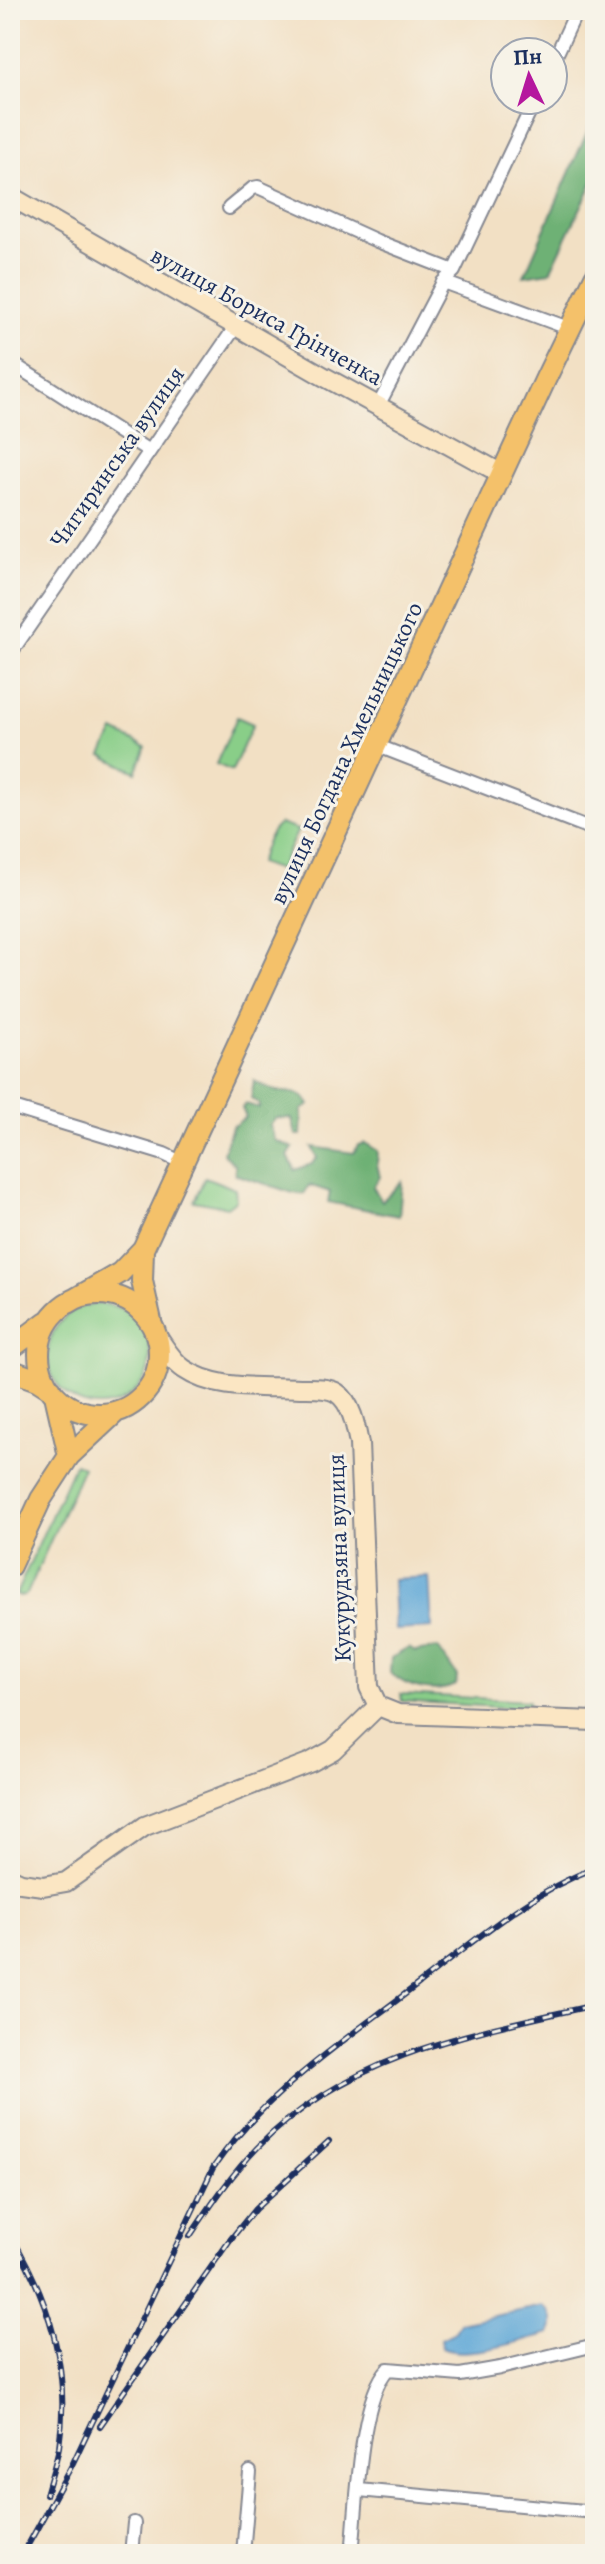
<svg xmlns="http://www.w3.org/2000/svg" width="605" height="2564" viewBox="0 0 605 2564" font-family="Alegreya,serif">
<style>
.green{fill:#89ce88;stroke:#527e73;stroke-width:2}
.forest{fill:#6eb174;stroke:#447069;stroke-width:2}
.water{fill:#60a8d7;stroke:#3e6c9a;stroke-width:2}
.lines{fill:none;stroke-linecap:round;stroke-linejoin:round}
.street-casing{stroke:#868891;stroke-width:16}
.secondary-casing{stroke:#868891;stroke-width:22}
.primary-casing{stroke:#868891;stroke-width:24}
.street{stroke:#fff;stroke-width:12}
.secondary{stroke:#fbe6c3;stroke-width:18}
.primary{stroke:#f4c16a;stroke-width:20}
.rail-casing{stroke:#1b2f5e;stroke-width:6}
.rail{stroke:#f7f3e8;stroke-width:3;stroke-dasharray:9;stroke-linecap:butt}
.labels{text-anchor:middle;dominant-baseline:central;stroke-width:6;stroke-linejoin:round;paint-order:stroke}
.street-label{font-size:24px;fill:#1b2f5e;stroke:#f7f3e8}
</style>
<rect width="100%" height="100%" fill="#f7f3e8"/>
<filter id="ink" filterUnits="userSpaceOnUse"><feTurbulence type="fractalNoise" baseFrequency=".0125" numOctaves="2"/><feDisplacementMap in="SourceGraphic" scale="16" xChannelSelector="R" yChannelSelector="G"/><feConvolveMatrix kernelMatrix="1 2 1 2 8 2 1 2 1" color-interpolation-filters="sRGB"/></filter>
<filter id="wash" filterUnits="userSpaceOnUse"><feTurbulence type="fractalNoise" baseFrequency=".006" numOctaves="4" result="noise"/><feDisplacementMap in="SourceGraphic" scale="32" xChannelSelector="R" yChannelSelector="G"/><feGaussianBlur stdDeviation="1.8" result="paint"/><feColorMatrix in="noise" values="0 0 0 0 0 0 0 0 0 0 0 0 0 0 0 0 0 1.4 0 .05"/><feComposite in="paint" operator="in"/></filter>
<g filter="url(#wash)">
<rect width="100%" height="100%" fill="#f2e0c4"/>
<path class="green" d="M 237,717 L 253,724 L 232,771 L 216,764 Z
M 114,731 L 146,747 L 136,772 L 102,755 Z
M 280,824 L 298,830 L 279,870 L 259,863 C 264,849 268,832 280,824 Z
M 205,1177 L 235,1189 L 236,1200 L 227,1207 L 194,1201 Z
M48 1355a51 51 0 1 1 102 0a51 51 0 1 1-102 0Z
M 75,1463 L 83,1467 L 27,1594 L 20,1596 L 16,1594 Z
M 401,1694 L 529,1701 L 530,1709 L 402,1701 Z"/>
<path class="forest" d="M 595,114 L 595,178 L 550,272 L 524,276 Z
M 254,1081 C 260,1084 267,1088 274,1090 C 289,1095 301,1089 310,1105 L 302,1110 L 301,1135 L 296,1135 L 292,1119 L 276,1118 L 270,1125 L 275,1140 L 293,1148 L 288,1156 L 295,1170 L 312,1164 L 317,1158 L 312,1147 L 354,1153 L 358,1145 L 365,1143 L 378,1151 L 377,1164 L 380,1177 L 373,1187 L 382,1201 L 402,1182 L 399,1216 L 328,1202 L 330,1192 L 309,1185 L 304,1194 L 293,1193 L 235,1174 L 235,1165 L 223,1153 L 232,1127 L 246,1117 L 242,1108 L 246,1104 L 259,1108 L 259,1103 L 251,1099 Z
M 409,1648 L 415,1652 L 438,1648 L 457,1676 L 456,1685 C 434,1695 407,1688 390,1673 L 391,1658 Z"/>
<path class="water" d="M 429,1577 L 432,1628 L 395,1630 L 393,1579 Z
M 543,2306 C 553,2312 554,2323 550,2333 C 523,2340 467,2360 442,2348 L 441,2339 L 455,2332 L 460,2323 Z"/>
</g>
<g filter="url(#ink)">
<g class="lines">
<defs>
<path id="street" d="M 553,62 L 577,10
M 229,208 L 253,188 L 258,187 L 377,241 L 454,271
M 443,282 L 571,329
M 10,362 L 149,451
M 378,406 L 443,282 L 454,271 L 535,100
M 10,654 L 236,326
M 378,746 L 595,830
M 10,1107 L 164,1154 L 183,1163
M 359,2490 L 595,2512
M 131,2554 L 134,2523
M 243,2554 L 250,2472
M 352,2554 C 357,2509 359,2399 388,2369 L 460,2375 L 500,2368 L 595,2345"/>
<path id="secondary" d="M 10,196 L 323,376 L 502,474
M 156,1335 C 164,1346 172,1361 184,1369 C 216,1391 262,1386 300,1388 C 311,1388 328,1387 337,1393 C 352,1403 356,1428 359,1444 L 369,1687 L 378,1706 L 398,1714 L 595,1721
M 10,1878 L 21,1883 L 43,1886 L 66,1882 L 145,1826 L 311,1762 L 333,1750 L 378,1706"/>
<path id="primary" d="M 143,1250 L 142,1281 L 151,1321
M39 1354a60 60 0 1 1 120 0a60 60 0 1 1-120 0Z
M 68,1303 L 120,1273 L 143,1249 L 546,378 L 595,277
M 10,1349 L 46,1322
M 10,1370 L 37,1380 L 51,1389
M 55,1395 L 69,1456
M 10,1566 L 41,1499 L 69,1456 L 117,1411"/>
</defs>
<use href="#street" class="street-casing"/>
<use href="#secondary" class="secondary-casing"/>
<use href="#primary" class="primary-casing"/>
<use href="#street" class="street"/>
<use href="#secondary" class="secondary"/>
<use href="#primary" class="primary"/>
<defs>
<path id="rail" d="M 10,2234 C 50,2301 71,2369 59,2447 C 56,2463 50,2479 46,2495
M 190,2236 C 211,2205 231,2175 257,2148 C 347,2055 473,2032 595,2005
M 100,2426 L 230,2240 L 255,2209 L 329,2141
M 23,2554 L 72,2465 L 213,2168 C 267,2090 343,2042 417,1985 C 473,1942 528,1893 595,1868"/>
</defs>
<use href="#rail" class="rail-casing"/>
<use href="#rail" class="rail"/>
</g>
</g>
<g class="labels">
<g class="street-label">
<text transform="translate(267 316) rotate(29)">вулиця Бориса Грінченка</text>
<text transform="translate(117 457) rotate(-55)">Чигиринська вулиця</text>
<text transform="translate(346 753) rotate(-65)">вулиця Богдана Хмельницького</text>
<text transform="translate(339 1558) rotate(-92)">Кукурудзяна вулиця</text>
</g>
</g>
<rect width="605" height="2564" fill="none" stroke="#f7f3e8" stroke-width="40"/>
<g transform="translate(529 76) rotate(356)"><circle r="38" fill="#f7f3e8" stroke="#9fa5b1" stroke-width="2"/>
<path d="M0-6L14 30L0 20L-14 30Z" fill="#b5179e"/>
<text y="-12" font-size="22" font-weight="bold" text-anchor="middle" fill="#1b2f5e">Пн</text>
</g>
</svg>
